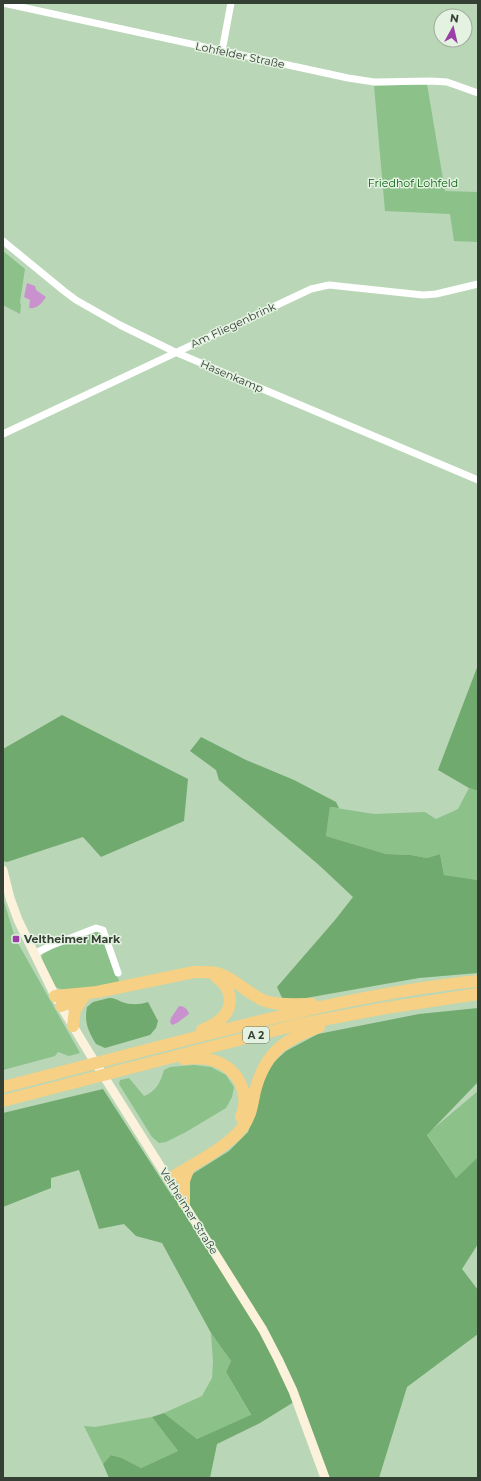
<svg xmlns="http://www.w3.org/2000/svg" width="481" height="1481" viewBox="0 0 481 1481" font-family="Montserrat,sans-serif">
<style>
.green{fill:#8cc18a}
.forest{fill:#71aa6e}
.water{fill:#c992ce}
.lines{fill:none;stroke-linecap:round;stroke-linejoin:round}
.street{stroke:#fff;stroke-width:7}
.secondary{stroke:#fcf1da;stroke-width:9}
.highway{stroke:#f6d085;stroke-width:12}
.poi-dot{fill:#9c3ea7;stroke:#e4f2e2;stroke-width:1.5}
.labels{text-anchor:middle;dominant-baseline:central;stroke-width:3;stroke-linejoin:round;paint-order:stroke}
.shield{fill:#e4f2e2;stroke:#6a7568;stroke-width:1}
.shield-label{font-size:10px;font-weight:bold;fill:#354034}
.street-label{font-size:11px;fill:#354034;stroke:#e4f2e2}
.park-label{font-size:11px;fill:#085f0f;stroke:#e4f2e2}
.poi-label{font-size:11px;font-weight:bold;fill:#354034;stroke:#e4f2e2;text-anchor:start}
</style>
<rect width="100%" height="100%" fill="#b9d6b7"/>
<path class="green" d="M 427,84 L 445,191 L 478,192 L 478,242 L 454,241 L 450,214 L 385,211 L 374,86 Z
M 3,251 L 25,269 L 20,302 L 21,305 L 20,314 L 3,305 Z
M 469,788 L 478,791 L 478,880 L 444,875 L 440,854 L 427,858 L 411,855 L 386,854 L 326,836 L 330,807 L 374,814 L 425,812 L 436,819 L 458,809 Z
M 3,898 L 15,938 L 80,1053 L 69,1056 L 58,1052 L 55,1056 L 3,1070 Z
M 93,931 L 101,933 L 120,983 C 105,985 69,996 56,987 L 41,959 L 43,952 Z
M 194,1065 L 211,1067 L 226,1075 L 234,1087 L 232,1097 L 226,1108 L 186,1132 L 166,1142 L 159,1143 L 152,1137 L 119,1084 L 120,1080 L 129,1078 L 144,1096 C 156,1092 161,1081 164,1070 L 170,1067 Z
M 478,1091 L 478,1157 L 456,1178 L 427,1134 Z
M 211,1333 L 231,1361 L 226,1372 L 251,1416 L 197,1439 L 164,1413 L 202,1396 L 212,1378 L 213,1362 Z
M 152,1417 L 178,1451 L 141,1468 L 122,1458 L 111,1455 L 103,1464 L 84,1426 L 95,1427 Z"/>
<path class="forest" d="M 478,665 L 478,791 L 469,788 L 438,770 Z
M 62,715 L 188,779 L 184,821 L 101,857 L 83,837 L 7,862 L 3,861 L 3,749 Z
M 201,737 L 246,760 L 294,780 L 336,802 L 339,808 L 330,807 L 326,836 L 386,854 L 411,855 L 427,858 L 440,854 L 444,875 L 478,880 L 478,973 L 419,978 L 306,998 L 283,1000 L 277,987 L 335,920 L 353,897 L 320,866 L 219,780 L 216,770 L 190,751 Z
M 109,998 C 115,998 117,1000 122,1002 C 130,1005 139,1005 148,1002 L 158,1021 L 156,1028 L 150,1035 L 105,1048 L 96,1044 C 88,1031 84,1022 87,1007 L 93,1002 Z
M 478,1008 L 478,1082 L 427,1135 L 456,1178 L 478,1157 L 478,1244 L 462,1269 L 478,1290 L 478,1334 L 407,1387 L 379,1478 L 330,1478 L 309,1423 L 297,1400 L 260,1423 L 217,1444 L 210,1478 L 109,1478 L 103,1464 L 111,1455 L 122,1458 L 141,1468 L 178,1451 L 152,1417 L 164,1413 L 197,1439 L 251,1415 L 226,1372 L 231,1361 L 211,1333 L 162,1243 L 136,1236 L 124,1224 L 99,1229 L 79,1170 L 51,1178 L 51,1188 L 3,1207 L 3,1113 L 103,1089 L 172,1196 L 190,1184 L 190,1178 L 194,1173 L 229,1151 L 248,1132 L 256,1112 L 263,1081 L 274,1062 L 286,1051 L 318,1034 L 419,1014 Z"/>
<path class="water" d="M 27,283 L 35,286 L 36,290 L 46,297 C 42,303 36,310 29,308 L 30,300 L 24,297 Z
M 179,1006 C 184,1006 188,1009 189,1014 L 177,1023 L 172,1025 L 170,1022 L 171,1018 Z"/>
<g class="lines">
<path class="street" d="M 3,3 L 348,78 L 374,82 L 431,81 L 447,82 L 478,93
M 222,51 L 231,3
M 3,241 L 64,291 L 76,300 L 120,325 L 175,352 L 478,480
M 3,434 L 311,289 L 329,285 L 423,295 L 436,294 L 478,284
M 34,954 L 50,946 L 96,928 L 103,930 L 118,973"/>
<path class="secondary" d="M 3,870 L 10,898 L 18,920 L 55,996 L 88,1051 L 263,1330 L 278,1359 L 293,1391 L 325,1478"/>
<path class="highway" d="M 55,996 L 97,992 L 194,972 C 204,972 215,971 225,976 C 239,983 250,995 265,1001 C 280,1006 296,1004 312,1004
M 61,1006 L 84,997
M 73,1026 L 75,1010 L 83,998
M 202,1030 C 209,1027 216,1024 222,1018 C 235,1005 231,987 216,977
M 184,1059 C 194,1058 206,1058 215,1061 C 238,1069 251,1094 241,1117
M 3,1087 C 64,1071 124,1056 185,1040 C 281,1015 379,991 478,981
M 3,1101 L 296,1025 L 386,1008 L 478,994
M 169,1179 C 190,1166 228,1147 242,1128 C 251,1117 252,1105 255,1091 C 265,1053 283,1040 319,1027
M 184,1203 L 184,1181 L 189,1167"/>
</g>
<rect class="poi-dot" x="12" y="935" width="8" height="8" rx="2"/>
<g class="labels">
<rect class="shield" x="243" y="1027" width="26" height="16" rx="3"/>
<g class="shield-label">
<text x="256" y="1035">A 2</text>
</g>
<g class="street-label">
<text transform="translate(240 55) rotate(12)">Lohfelder Straße</text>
<text transform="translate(233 325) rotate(-25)">Am Fliegenbrink</text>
<text transform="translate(232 376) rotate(23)">Hasenkamp</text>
<text transform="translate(189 1211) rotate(58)">Veltheimer Straße</text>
</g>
<g class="park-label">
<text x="413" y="183">Friedhof Lohfeld</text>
</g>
<g class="poi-label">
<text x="24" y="939">Veltheimer Mark</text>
</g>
</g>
<rect width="481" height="1481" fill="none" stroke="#354034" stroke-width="8"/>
<g transform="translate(453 28) rotate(8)"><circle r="19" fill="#e4f2e2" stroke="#9eab9c"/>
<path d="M0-3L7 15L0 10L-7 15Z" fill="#9c3ea7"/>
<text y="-6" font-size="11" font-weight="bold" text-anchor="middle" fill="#354034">N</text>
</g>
</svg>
